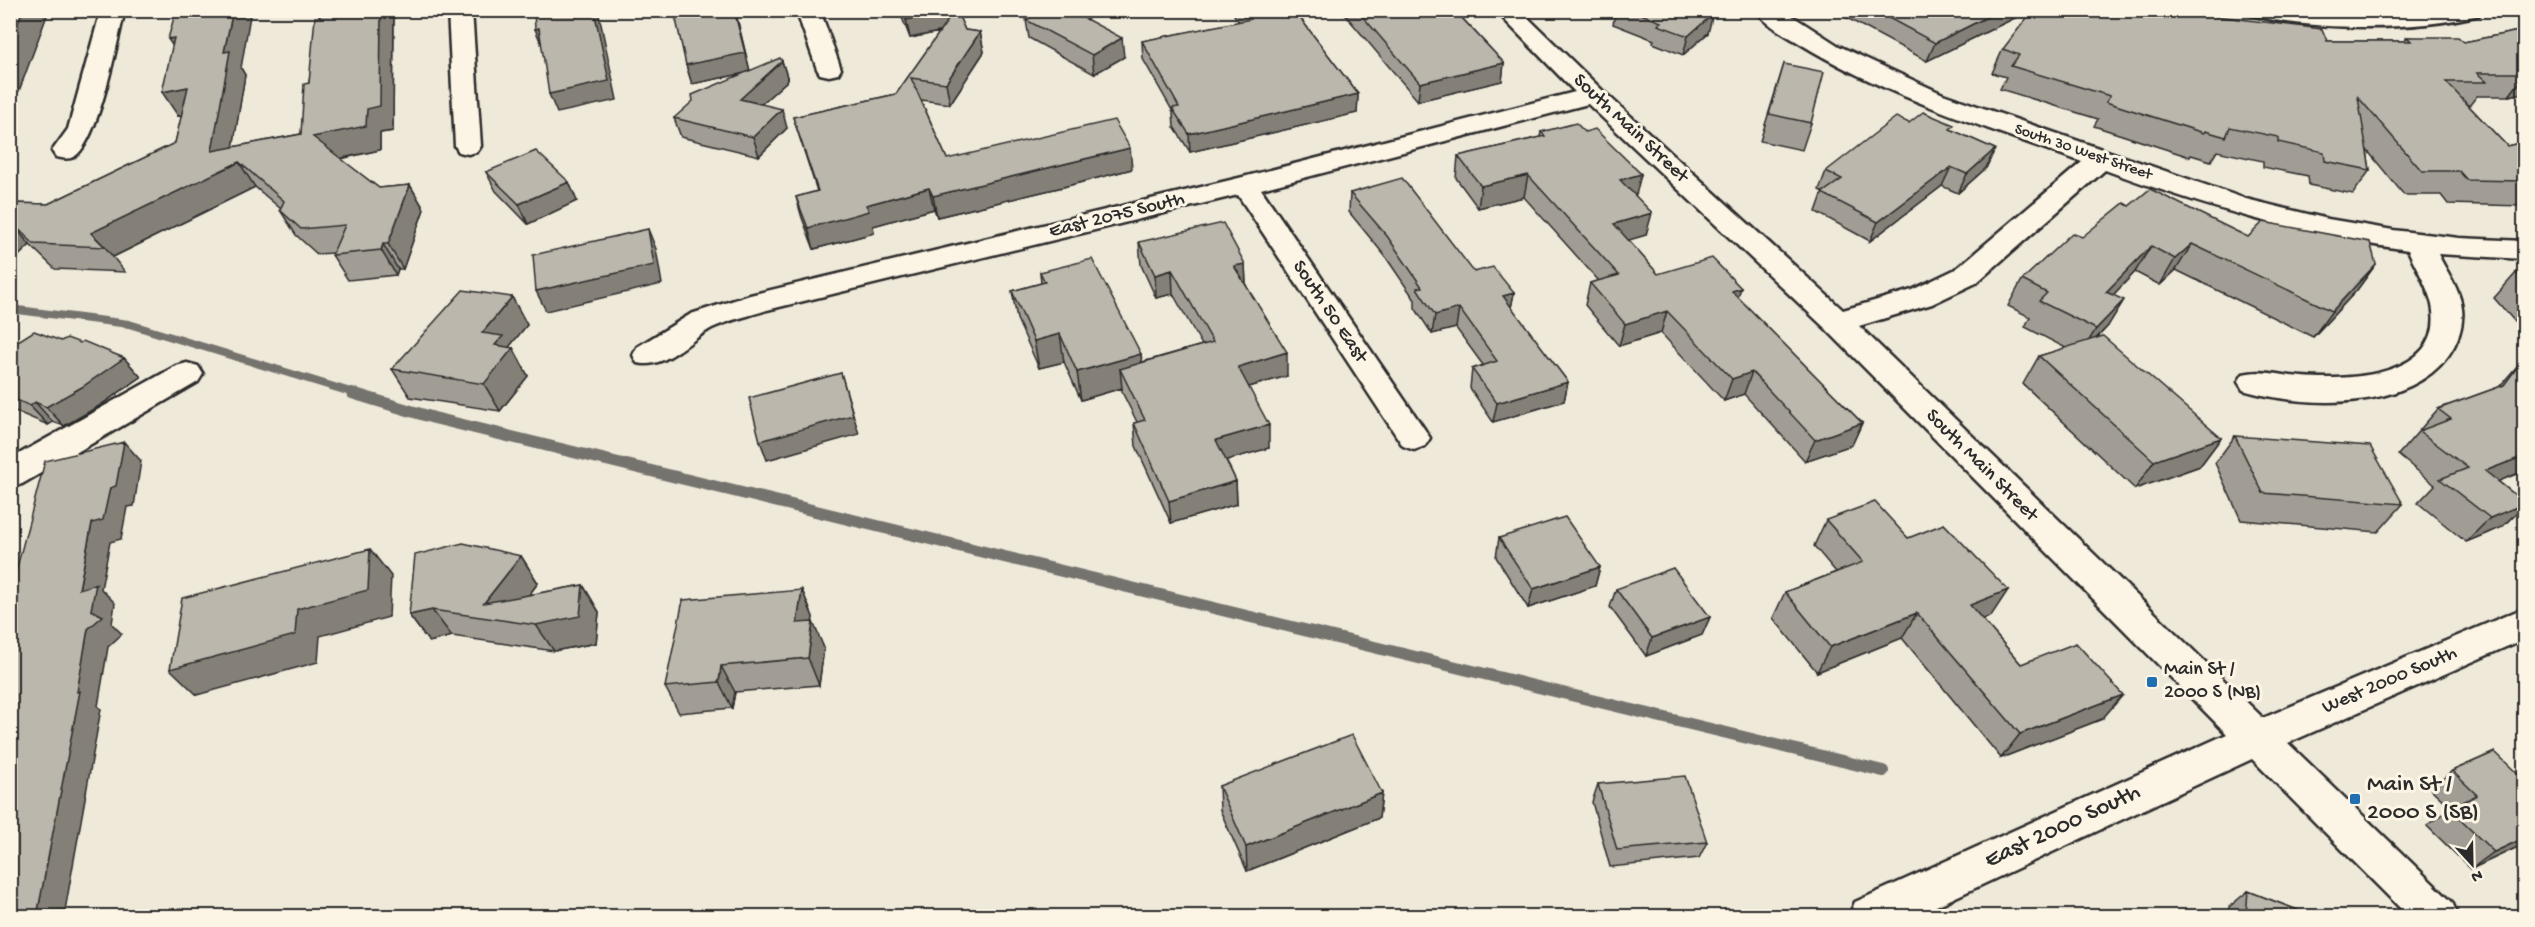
<svg xmlns="http://www.w3.org/2000/svg" width="2535" height="927" viewBox="0 0 2535 927" font-family="'Gochi Hand',sans-serif">
<style>
.lines{fill:none;stroke-linecap:round;stroke-linejoin:round}
.stream-far1{stroke:#75736d;stroke-width:8}
.stream{stroke:#75736d;stroke-width:12}
.minor-casing{stroke:#2b2b2b;stroke-width:5}
.minor{fill:#fcf5e5;fill-rule:evenodd}
.wall{fill:#a29d94;stroke:#2b2b2b;stroke-width:1.5}
.shaded-wall{fill:#848078;stroke:#2b2b2b;stroke-width:1.5}
.building{fill:#bcb7ac;stroke:#2b2b2b;stroke-width:1.5}
.poi-dot{fill:#1f6fb2;stroke:#fcf5e5;stroke-width:2}
.labels{text-anchor:middle;dominant-baseline:central;stroke-width:6;stroke-linejoin:round;paint-order:stroke}
.far-street-label{font-size:16px;fill:#2b2b2b;stroke:#fcf5e5}
.street-label{font-size:20px;fill:#2b2b2b;stroke:#fcf5e5}
.poi-label{font-size:20px;fill:#2b2b2b;stroke:#fcf5e5;text-anchor:start}
.near-poi-label{font-size:24px;fill:#2b2b2b;stroke:#fcf5e5;text-anchor:start}
.near-street-label{font-size:24px;fill:#2b2b2b;stroke:#fcf5e5}
</style>
<rect width="100%" height="100%" fill="#efe9da"/>
<filter id="ink" filterUnits="userSpaceOnUse"><feTurbulence type="fractalNoise" baseFrequency=".0167" numOctaves="2"/><feDisplacementMap in="SourceGraphic" scale="12" xChannelSelector="R" yChannelSelector="G"/><feConvolveMatrix kernelMatrix="1 2 1 2 8 2 1 2 1" color-interpolation-filters="sRGB"/></filter>
<g filter="url(#ink)">
<g class="lines">
<path class="stream-far1" d="M 10,309 L 129,324 L 357,394"/>
<path class="stream" d="M 352,393 L 434,418 L 1883,771"/>
<defs>
<path id="minor" d="M 101,10 L 125,10 C 117,41 99,142 74,157 C 68,160 62,158 56,157 L 52,151 L 68,129 Z
M 448,10 L 472,10 L 481,146 L 477,152 L 468,154 L 459,152 L 455,146 Z
M 796,10 L 820,10 L 841,69 L 838,74 L 829,76 L 820,74 L 817,69 Z
M 1495,10 L 1520,10 L 1602,90 L 1843,310 L 1912,290 L 1956,269 L 2082,162 C 1986,127 1887,97 1799,43 C 1785,35 1765,24 1756,10 L 1783,10 L 1839,46 L 1943,94 L 2246,199 L 2328,219 L 2393,230 L 2459,238 L 2524,241 L 2524,259 L 2438,254 C 2446,271 2460,289 2462,308 C 2464,325 2458,342 2448,356 C 2406,412 2305,408 2243,390 L 2238,382 L 2243,374 C 2262,369 2282,376 2302,377 C 2348,381 2447,377 2432,305 C 2428,286 2416,268 2408,250 C 2303,236 2203,206 2105,170 L 1976,283 L 1932,304 L 1859,326 L 2263,718 L 2524,608 L 2524,639 L 2288,743 L 2452,902 L 2458,916 L 2408,916 L 2252,759 L 1915,916 L 1849,916 L 1855,902 L 2227,734 L 1826,329 L 1588,104 L 1261,189 L 1425,430 L 1430,438 L 1425,446 L 1414,450 L 1403,446 L 1238,195 L 767,310 C 749,316 729,320 712,328 C 689,340 665,370 637,363 L 633,355 L 637,347 L 691,314 L 750,295 L 1243,177 L 1575,92 Z
M 2248,10 L 2482,10 L 2479,15 C 2417,31 2313,31 2251,15 Z
M 187,363 L 198,366 L 203,374 L 198,382 L 22,484 L 10,487 L 10,459 L 176,366 Z"/>
</defs>
<use href="#minor" class="minor-casing"/>
<use href="#minor" class="minor"/>
</g>
<path class="wall" d="M 320,10 L 394,10 L 393,131 L 380,133 L 380,150 L 341,159 L 379,188 L 410,185 L 424,209 L 403,269 L 398,269 L 396,275 L 348,280 L 332,255 L 333,253 L 317,254 L 296,235 L 280,210 L 281,209 L 255,187 L 113,257 L 125,272 L 55,269 L 30,245 L 10,264 L 10,203 L 48,204 L 175,143 L 182,115 L 178,116 L 173,45 L 168,39 L 241,68 L 245,75 L 233,147 L 301,134 Z
M 899,10 L 956,10 L 965,30 L 980,32 L 984,52 L 950,104 L 921,100 L 947,159 L 1132,169 L 1067,186 L 937,217 L 934,209 L 873,226 L 874,233 L 814,249 L 802,218 L 796,197 L 817,191 L 793,117 L 896,94 L 940,32 L 910,38 Z
M 1234,10 L 1294,10 L 1358,94 L 1357,113 L 1190,152 L 1174,127 L 1173,112 L 1143,59 L 1142,41 L 1239,22 L 1234,15 Z
M 1341,10 L 1459,10 L 1463,19 L 1504,63 L 1502,81 L 1418,101 Z
M 1616,10 L 1702,10 L 1708,33 L 1683,55 L 1653,43 L 1654,40 L 1613,24 Z
M 1832,10 L 2031,10 L 1927,61 Z
M 693,12 L 744,13 L 736,14 L 750,71 L 782,61 L 788,80 L 761,104 L 787,128 L 759,156 L 681,137 L 674,118 L 746,73 L 692,84 L 686,65 Z
M 2216,16 L 2327,41 L 2404,41 L 2407,37 L 2464,42 L 2524,30 L 2524,93 L 2509,96 L 2477,96 L 2469,106 L 2507,146 L 2524,142 L 2524,206 L 2448,204 L 2441,195 L 2404,195 L 2367,150 L 2370,170 L 2353,194 L 2309,185 L 2308,176 L 2263,167 L 2263,161 L 2217,151 L 2211,161 L 2191,155 L 2190,157 L 2094,126 L 2098,119 L 2000,89 L 2006,77 L 1992,73 L 2003,49 Z
M 1026,20 L 1124,57 L 1094,74 L 1029,38 Z
M 1784,64 L 1811,123 L 1802,150 L 1760,141 Z
M 1909,123 L 1952,130 L 1995,149 L 1986,168 L 1958,193 L 1942,186 L 1870,241 L 1816,212 L 1823,192 L 1819,190 L 1826,171 Z
M 1541,132 L 1585,132 L 1641,174 L 1635,196 L 1646,235 L 1628,240 L 1658,274 L 1738,298 L 1862,423 L 1852,445 L 1805,461 L 1744,394 L 1724,401 L 1661,333 L 1619,346 L 1585,305 L 1590,283 L 1599,281 L 1524,197 L 1478,208 L 1456,178 L 1458,156 L 1540,137 Z
M 486,172 L 577,201 L 528,224 L 496,191 Z
M 1350,193 L 1474,272 L 1514,293 L 1511,307 L 1568,382 L 1564,401 L 1493,422 L 1470,388 L 1472,369 L 1483,365 L 1456,328 L 1432,334 L 1415,308 L 1415,300 L 1385,256 L 1349,212 Z
M 2082,237 L 2248,237 L 2376,264 L 2357,290 L 2313,337 L 2176,270 L 2160,285 L 2135,272 L 2113,295 L 2108,326 L 2097,338 L 2221,438 L 2200,466 L 2135,489 L 2023,384 L 2039,356 L 2066,348 L 2025,327 L 2030,317 L 2008,306 L 2022,280 Z
M 1139,242 L 1245,264 L 1246,285 L 1287,376 L 1249,387 L 1269,448 L 1226,460 L 1236,481 L 1237,504 L 1171,523 L 1136,446 L 1134,423 L 1137,422 L 1122,392 L 1122,388 L 1081,400 L 1064,362 L 1039,368 L 1017,319 L 1012,291 L 1041,283 L 1040,272 L 1141,354 L 1142,362 L 1202,345 L 1173,294 L 1156,298 L 1141,265 Z
M 2516,273 L 2524,273 L 2524,332 L 2494,298 Z
M 512,297 L 527,325 L 509,347 L 513,348 L 528,376 L 500,411 L 410,397 L 392,369 Z
M 61,341 L 80,343 L 124,358 L 141,377 L 99,406 L 64,426 L 53,422 L 48,425 L 10,409 L 10,346 Z
M 2524,358 L 2524,471 L 2498,481 L 2524,502 L 2524,505 L 2502,527 L 2466,542 L 2418,503 L 2435,485 L 2398,455 L 2438,409 L 2499,387 Z
M 2235,436 L 2403,504 L 2378,532 L 2241,520 L 2215,463 Z
M 1826,520 L 1908,538 L 1991,616 L 1982,619 L 2021,664 L 2102,719 L 2001,758 L 1902,638 L 1817,672 L 1773,618 L 1785,592 L 1836,572 L 1814,546 Z
M 1499,538 L 1600,567 L 1595,586 L 1528,608 L 1496,557 Z
M 521,556 L 538,583 L 529,595 L 583,585 L 599,612 L 596,643 L 554,651 L 452,636 L 429,642 L 409,615 Z
M 1616,589 L 1710,617 L 1702,635 L 1646,656 L 1610,607 Z
M 802,590 L 813,617 L 812,622 L 824,648 L 819,685 L 735,692 L 732,708 L 679,713 L 665,687 Z
M 2495,752 L 2524,844 L 2471,869 L 2427,826 L 2451,808 L 2431,789 L 2452,771 Z
M 1598,784 L 1707,842 L 1699,858 L 1610,867 L 1592,802 Z
M 1219,786 L 1382,793 L 1379,818 L 1247,871 L 1220,810 Z
M 2248,891 L 2313,916 L 2228,916 L 2229,907 Z"/>
<path class="shaded-wall" d="M 23,10 L 49,10 L 19,91 L 10,93 L 10,41 Z
M 233,10 L 251,10 L 241,68 L 245,75 L 230,167 L 239,162 L 255,187 L 113,257 L 105,247 L 91,233 L 212,151 L 224,52 Z
M 381,10 L 394,10 L 393,131 L 380,133 L 380,150 L 328,161 L 313,137 L 367,109 Z
M 594,10 L 598,10 L 617,100 L 557,113 L 549,94 Z
M 734,10 L 744,10 L 744,13 L 736,14 L 750,72 L 692,84 L 686,65 Z
M 955,10 L 958,28 L 910,38 L 906,20 Z
M 2001,10 L 2031,10 L 1927,61 L 1935,43 Z
M 1713,14 L 1708,33 L 1683,55 L 1688,36 Z
M 539,28 L 543,48 L 535,29 Z
M 980,32 L 984,52 L 950,104 L 946,83 Z
M 174,38 L 184,63 L 168,39 Z
M 1122,38 L 1124,57 L 1094,74 L 1092,55 Z
M 782,61 L 788,80 L 746,118 L 740,99 Z
M 1504,63 L 1502,81 L 1418,101 L 1420,83 Z
M 2524,76 L 2524,93 L 2509,96 Z
M 188,87 L 204,111 L 178,116 L 162,92 Z
M 1358,94 L 1357,113 L 1190,152 L 1189,134 Z
M 782,109 L 787,128 L 759,156 L 753,137 Z
M 1130,148 L 1132,169 L 1067,186 L 937,217 L 933,196 Z
M 1995,149 L 1986,168 L 1958,193 L 1967,174 Z
M 1951,167 L 1942,186 L 1870,241 L 1878,222 Z
M 1641,174 L 1636,195 L 1615,202 L 1620,180 Z
M 1528,175 L 1524,197 L 1478,208 L 1481,186 Z
M 569,182 L 577,201 L 528,224 L 519,204 Z
M 410,185 L 424,209 L 403,269 L 388,244 Z
M 929,188 L 934,209 L 873,226 L 874,233 L 814,249 L 808,228 L 866,205 Z
M 1652,213 L 1646,235 L 1609,246 L 1614,224 Z
M 10,221 L 30,245 L 10,264 Z
M 648,229 L 656,249 L 662,284 L 546,311 L 536,291 Z
M 383,244 L 398,269 L 396,275 L 381,250 Z
M 2192,244 L 2176,270 L 2160,285 L 2175,259 Z
M 2151,246 L 2135,272 L 2091,318 L 2106,292 Z
M 1245,264 L 1246,287 L 1234,266 Z
M 2376,264 L 2357,290 L 2313,337 L 2332,311 Z
M 1172,270 L 1173,294 L 1156,298 L 1155,275 Z
M 1741,288 L 1734,310 L 1732,291 Z
M 1514,293 L 1510,313 L 1503,296 Z
M 512,297 L 527,325 L 509,347 L 511,350 L 513,348 L 528,376 L 500,411 L 484,384 L 482,333 Z
M 2124,300 L 2108,326 L 2080,355 L 2096,329 Z
M 1459,308 L 1456,328 L 1432,334 L 1435,315 Z
M 1667,311 L 1661,333 L 1619,346 L 1625,324 Z
M 1060,334 L 1064,362 L 1039,368 L 1034,341 Z
M 1287,352 L 1287,376 L 1238,390 L 1238,367 Z
M 1141,354 L 1143,382 L 1120,369 L 1122,388 L 1081,400 L 1077,372 Z
M 124,358 L 141,377 L 99,406 L 64,426 L 46,407 Z
M 1752,372 L 1744,394 L 1724,401 L 1732,379 Z
M 841,373 L 859,434 L 767,460 L 760,441 Z
M 1568,382 L 1564,401 L 1493,422 L 1497,403 Z
M 35,402 L 53,422 L 48,425 L 30,406 Z
M 1862,423 L 1852,445 L 1805,461 L 1815,440 Z
M 1269,425 L 1269,448 L 1217,463 L 1216,440 Z
M 2221,438 L 2200,466 L 2135,489 L 2154,461 Z
M 124,442 L 141,461 L 134,506 L 127,507 L 121,539 L 110,542 L 101,589 L 115,603 L 112,624 L 122,634 L 108,647 L 98,706 L 101,709 L 64,916 L 37,916 L 91,610 L 79,589 L 92,523 L 110,488 Z
M 2524,456 L 2524,471 L 2462,496 L 2485,471 Z
M 1236,481 L 1237,504 L 1171,523 L 1169,501 Z
M 2524,504 L 2524,505 L 2502,527 L 2466,542 L 2490,518 Z
M 370,549 L 391,576 L 389,617 L 320,636 L 318,662 L 197,695 L 170,669 L 297,609 Z
M 521,556 L 538,583 L 509,621 L 484,603 Z
M 1600,567 L 1595,586 L 1528,608 L 1533,589 Z
M 583,585 L 599,612 L 596,643 L 554,651 L 536,625 Z
M 802,590 L 813,617 L 809,649 L 797,623 Z
M 2008,590 L 1991,616 L 1954,631 L 1970,605 Z
M 432,610 L 452,636 L 429,642 L 409,615 Z
M 1917,613 L 1902,638 L 1817,672 L 1830,647 Z
M 1710,617 L 1702,635 L 1646,656 L 1652,638 Z
M 813,622 L 824,648 L 819,685 L 808,658 Z
M 721,666 L 735,692 L 732,708 L 719,682 Z
M 2123,695 L 2102,719 L 2001,758 L 2020,734 Z
M 1382,793 L 1379,818 L 1247,871 L 1246,847 Z
M 2524,838 L 2524,844 L 2471,869 L 2494,852 Z"/>
<path class="building" d="M 10,10 L 23,10 L 10,41 Z
M 176,10 L 233,10 L 224,52 L 230,51 L 212,151 L 301,134 L 304,84 L 309,83 L 315,17 L 320,17 L 320,10 L 381,10 L 380,106 L 367,109 L 366,126 L 313,137 L 379,188 L 410,185 L 388,244 L 383,244 L 381,250 L 332,255 L 345,225 L 301,229 L 280,210 L 284,201 L 239,162 L 91,233 L 105,247 L 34,244 L 10,221 L 10,203 L 48,204 L 175,143 L 188,87 L 162,92 L 174,38 L 168,39 Z
M 534,10 L 594,10 L 609,81 L 549,94 L 539,28 L 535,29 Z
M 693,10 L 734,10 L 745,53 L 686,65 L 675,15 L 693,12 Z
M 902,10 L 955,10 L 906,20 Z
M 955,10 L 956,10 L 965,30 L 980,32 L 946,83 L 911,78 L 947,159 L 1114,120 L 1130,148 L 1064,164 L 933,196 L 929,188 L 866,205 L 869,211 L 808,228 L 796,197 L 818,191 L 793,117 L 896,94 Z
M 1044,10 L 1069,10 L 1122,38 L 1092,55 L 1026,20 Z
M 1244,10 L 1294,10 L 1358,94 L 1189,134 L 1172,108 L 1179,107 L 1142,41 L 1251,19 Z
M 1357,10 L 1459,10 L 1463,15 L 1460,16 L 1504,63 L 1420,83 Z
M 1631,10 L 1702,10 L 1713,14 L 1688,36 L 1658,25 L 1661,22 Z
M 1874,10 L 2001,10 L 1935,43 Z
M 2033,10 L 2218,10 L 2216,16 L 2322,29 L 2327,41 L 2411,41 L 2407,37 L 2458,37 L 2464,42 L 2524,30 L 2524,73 L 2477,73 L 2487,82 L 2446,82 L 2507,146 L 2524,142 L 2524,181 L 2467,180 L 2459,171 L 2422,171 L 2358,97 L 2370,170 L 2325,161 L 2324,152 L 2278,142 L 2278,137 L 2230,127 L 2226,137 L 2205,131 L 2204,133 L 2106,102 L 2110,96 L 2011,66 L 2019,55 L 2003,49 Z
M 780,58 L 782,61 L 740,99 L 782,109 L 753,137 L 674,118 L 693,101 L 692,95 Z
M 1784,64 L 1824,72 L 1811,123 L 1769,114 Z
M 1923,112 L 1954,125 L 1950,129 L 1995,149 L 1967,174 L 1951,167 L 1878,222 L 1822,193 L 1842,179 L 1826,171 L 1896,117 L 1909,123 Z
M 1576,123 L 1585,132 L 1595,129 L 1641,174 L 1620,180 L 1652,213 L 1614,224 L 1658,274 L 1712,258 L 1741,288 L 1732,291 L 1862,423 L 1815,440 L 1752,372 L 1732,379 L 1667,311 L 1625,324 L 1590,283 L 1619,275 L 1528,175 L 1481,186 L 1458,156 L 1545,136 L 1541,132 Z
M 536,151 L 569,182 L 519,204 L 486,172 Z
M 1402,178 L 1474,272 L 1493,267 L 1514,293 L 1503,296 L 1568,382 L 1497,403 L 1472,369 L 1497,361 L 1459,308 L 1435,315 L 1417,288 L 1422,287 L 1387,236 L 1350,193 Z
M 2150,189 L 2248,237 L 2263,222 L 2370,242 L 2376,264 L 2332,311 L 2192,244 L 2175,259 L 2151,246 L 2106,292 L 2124,300 L 2096,329 L 2039,301 L 2047,293 L 2022,280 L 2072,233 L 2082,237 L 2124,203 L 2129,206 Z
M 1223,223 L 1245,264 L 1234,266 L 1287,352 L 1238,367 L 1269,425 L 1216,440 L 1236,481 L 1169,501 L 1134,423 L 1145,420 L 1120,369 L 1213,342 L 1172,270 L 1155,275 L 1139,242 Z
M 648,229 L 654,265 L 536,291 L 533,255 Z
M 1092,259 L 1141,354 L 1077,372 L 1060,334 L 1034,341 L 1012,291 L 1045,282 L 1040,272 Z
M 2516,273 L 2524,273 L 2524,282 Z
M 463,290 L 512,297 L 482,333 L 503,336 L 495,345 L 513,348 L 484,384 L 392,369 Z
M 34,331 L 61,341 L 67,338 L 80,343 L 83,341 L 124,358 L 82,387 L 46,407 L 35,402 L 30,406 L 10,397 L 10,346 Z
M 2103,336 L 2221,438 L 2154,461 L 2039,356 Z
M 2524,358 L 2524,456 L 2485,471 L 2524,502 L 2524,504 L 2490,518 L 2440,479 L 2468,468 L 2419,431 L 2451,419 L 2438,409 L 2504,385 Z
M 841,373 L 853,415 L 760,441 L 749,398 Z
M 2235,436 L 2370,446 L 2403,504 L 2263,493 Z
M 124,442 L 116,486 L 110,488 L 103,520 L 92,523 L 79,589 L 96,584 L 91,610 L 103,616 L 88,629 L 77,692 L 80,691 L 37,916 L 10,916 L 10,577 L 15,575 L 45,461 Z
M 1875,502 L 1908,538 L 1944,524 L 2008,590 L 1970,605 L 2021,664 L 2076,643 L 2123,695 L 2020,734 L 1917,613 L 1830,647 L 1785,592 L 1863,562 L 1826,520 Z
M 1565,517 L 1600,567 L 1533,589 L 1499,538 Z
M 463,543 L 521,556 L 484,603 L 583,585 L 580,616 L 536,625 L 432,610 L 409,615 L 415,555 Z
M 370,549 L 368,590 L 297,609 L 295,635 L 170,669 L 182,598 Z
M 1673,568 L 1710,617 L 1652,638 L 1616,589 Z
M 802,590 L 797,623 L 813,622 L 808,658 L 721,666 L 719,682 L 665,687 L 683,600 Z
M 1352,735 L 1382,793 L 1246,847 L 1219,786 Z
M 2495,752 L 2524,780 L 2524,838 L 2494,852 L 2449,809 L 2477,795 L 2452,771 Z
M 1685,776 L 1707,842 L 1617,850 L 1598,784 Z
M 2248,891 L 2313,916 L 2246,916 Z"/>
</g>
<g class="poi-dot">
<rect x="2146" y="676" width="12" height="12" rx="3"/>
<rect x="2349" y="793" width="12" height="12" rx="3"/>
</g>
<g class="labels">
<g class="far-street-label">
<text transform="translate(2083 153) rotate(19)">South 30 West Street</text>
</g>
<g class="street-label">
<text transform="translate(1630 129) rotate(43)">South Main Street</text>
<text transform="translate(1117 216) rotate(-14)">East 2075 South</text>
<text transform="translate(1329 312) rotate(56)">South 50 East</text>
<text transform="translate(1981 466) rotate(45)">South Main Street</text>
<text transform="translate(2390 681) rotate(-23)">West 2000 South</text>
</g>
<g class="poi-label">
<text x="2164" y="670">Main St /<tspan x="2164" dy="23">2000 S (NB)</tspan></text>
</g>
<g class="near-poi-label">
<text x="2367" y="785">Main St /<tspan x="2367" dy="28">2000 S (SB)</tspan></text>
</g>
<g class="near-street-label">
<text transform="translate(2063 827) rotate(-25)">East 2000 South</text>
</g>
</g>
<rect width="2535" height="927" fill="none" stroke="#fcf5e5" stroke-width="36"/>
<rect x="18" y="18" width="2499" height="891" fill="none" stroke="#2b2b2b" stroke-width="2" filter="url(#ink)"/>
<g transform="translate(2472 864) rotate(158)" stroke="#fcf5e5" stroke-width="4.5" paint-order="stroke">
<path d="M0-4.5L10 22L0 15L-10 22Z" fill="#2b2b2b"/>
<text y="-9" font-size="16" font-weight="bold" text-anchor="middle" fill="#2b2b2b">N</text>
</g>
</svg>
